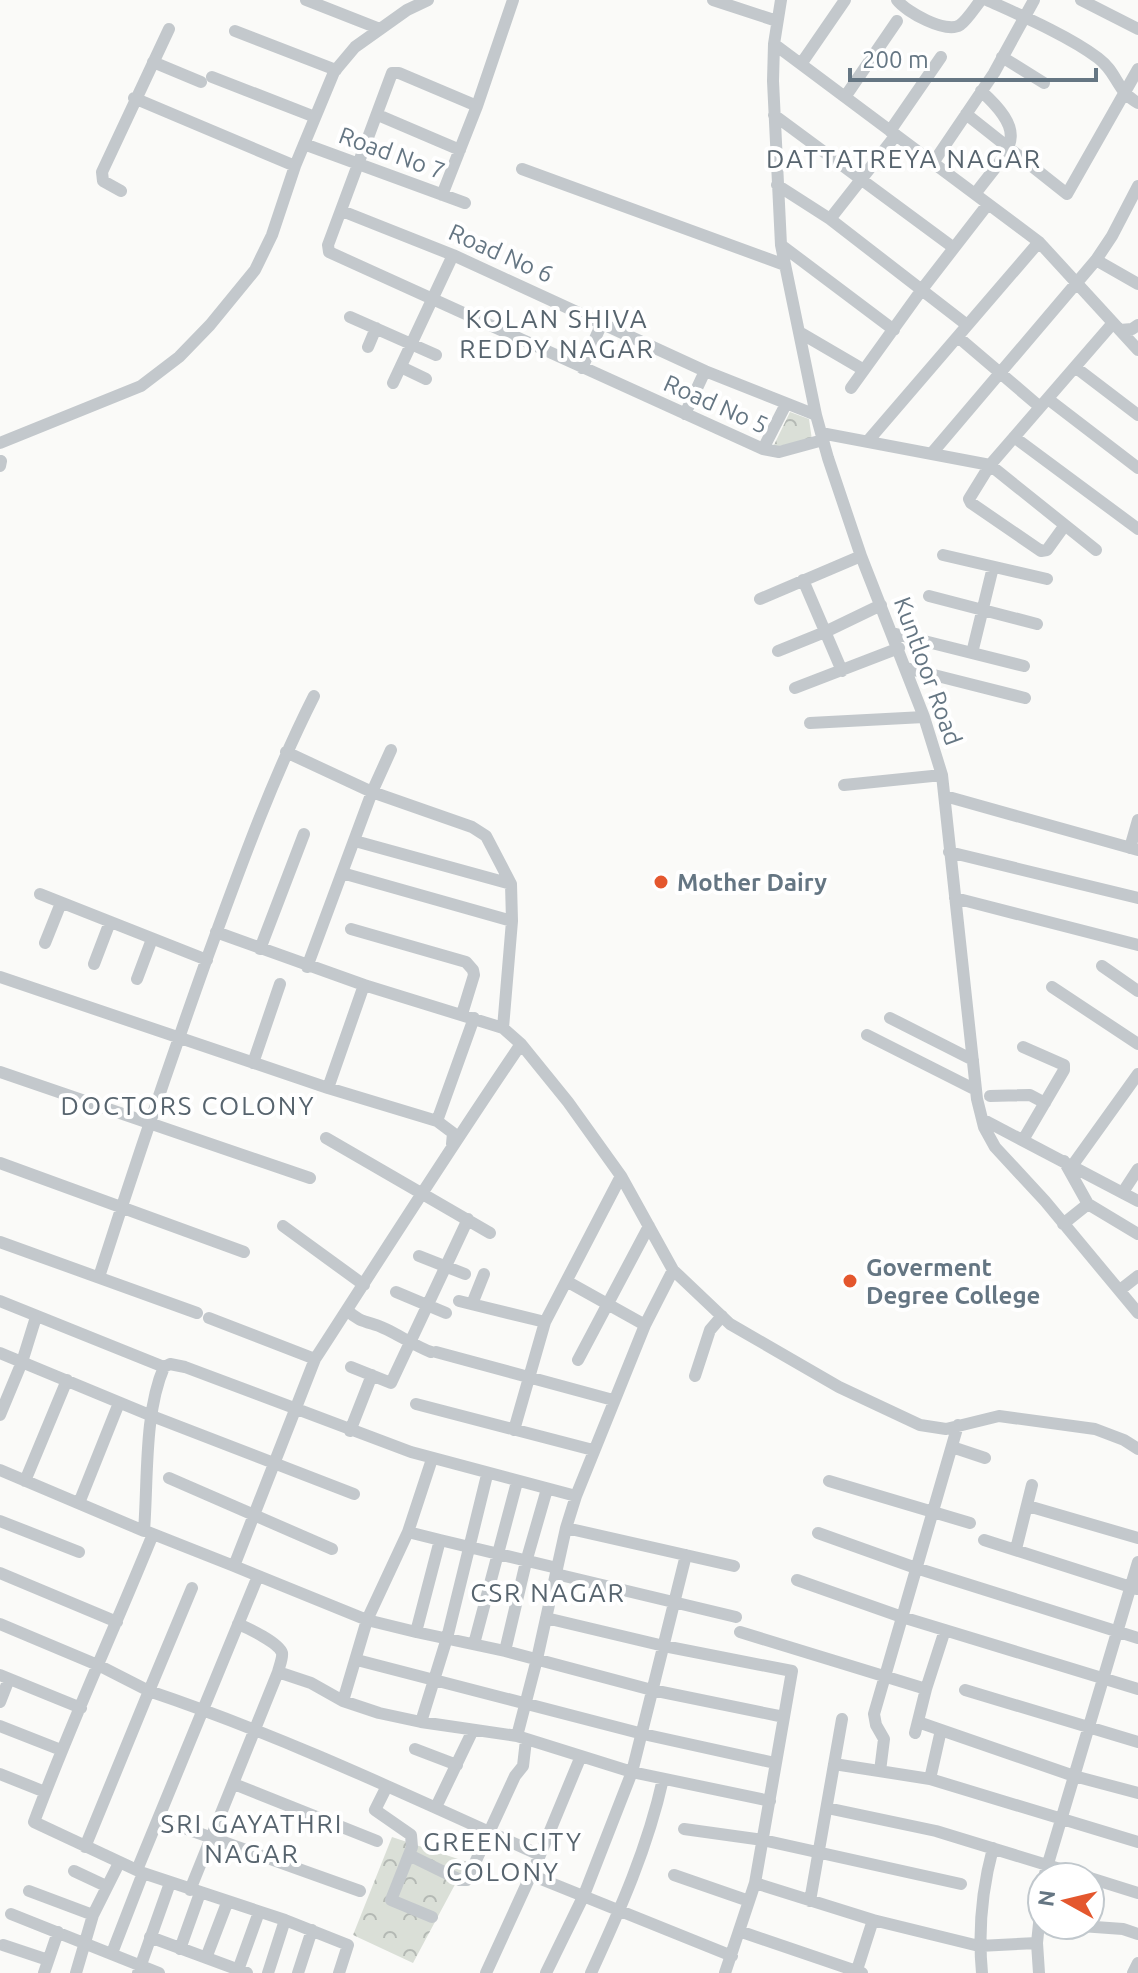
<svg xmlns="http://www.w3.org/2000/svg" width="1138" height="1973" viewBox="0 0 1138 1973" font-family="Ubuntu,sans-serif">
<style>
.forest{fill:url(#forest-crowns)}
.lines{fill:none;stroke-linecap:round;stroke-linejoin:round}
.minor{stroke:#c3c8cc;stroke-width:12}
.poi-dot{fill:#e4572e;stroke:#fff;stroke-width:3}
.labels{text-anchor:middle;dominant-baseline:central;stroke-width:8;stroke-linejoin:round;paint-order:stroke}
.street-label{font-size:24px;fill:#657683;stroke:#fff}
.poi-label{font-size:24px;font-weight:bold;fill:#657683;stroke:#fff;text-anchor:start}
.neighbourhood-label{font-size:26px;letter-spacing:2px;fill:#57646e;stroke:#fff}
</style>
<defs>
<pattern id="forest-crowns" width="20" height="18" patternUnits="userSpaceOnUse" patternTransform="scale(2)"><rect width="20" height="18" fill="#dadfd7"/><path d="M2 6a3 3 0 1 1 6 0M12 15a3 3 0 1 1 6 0" fill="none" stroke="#b4b9b4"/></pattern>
</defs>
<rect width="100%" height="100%" fill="#fafaf8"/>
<path class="forest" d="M 790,412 L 809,419 L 812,440 L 773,447 Z
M 392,1837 L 467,1862 L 413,1963 L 353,1935 Z"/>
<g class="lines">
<path class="minor" d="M 306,0 L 380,29
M 713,0 L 777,21
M 781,0 L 774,44 L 773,81 L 781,245 L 816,415 L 828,458 L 861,556 L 924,717 L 942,775 L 977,1099 L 984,1127 L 995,1147 L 1045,1201 L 1138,1313
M 897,0 C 906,12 946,34 960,25 C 968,19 975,7 981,0
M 987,0 C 1020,15 1069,36 1098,58 C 1118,73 1116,91 1138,103
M 1081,0 L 1138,29
M 235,31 L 336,70
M 774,44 L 1039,242 L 1138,350
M 1002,57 L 1044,83
M 153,62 L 201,82
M 801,64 L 845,0
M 212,77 L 315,117
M 845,97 L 897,21
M 134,98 L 295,166
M 477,106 L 399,73 L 392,73 L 328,245 L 329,252 L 763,449 L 779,452 L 823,440
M 966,114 L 1067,194 L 1138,69
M 378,115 L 460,150
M 774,115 L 954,248
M 890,131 L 941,57
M 304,144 L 465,203
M 933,163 L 994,73 L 1034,0
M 522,169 L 785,265
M 777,185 L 830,219 L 967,325
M 121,191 L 103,181 L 102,172 L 169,29
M 975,194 C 1009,148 1032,137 981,91
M 442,195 L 477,106 L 513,0
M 342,211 L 453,255 L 705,371 L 816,415
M 830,219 L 896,135
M 781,245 L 894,330
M 1096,260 L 1138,284
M 350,317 L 436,355
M 1120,330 L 1132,329 L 1138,325
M 799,332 L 864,370
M 958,337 L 1040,407
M 368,347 L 376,328
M 401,367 L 426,379
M 1075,367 L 1138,415
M 582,368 L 602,323
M 393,383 L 453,255
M 851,388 L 923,288 L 988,204
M 1048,399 L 1138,468
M 685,414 L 705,371
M 821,433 L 990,465 L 1096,550
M 1014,437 L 1138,529
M 867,442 L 1039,242
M 0,443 L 141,386 L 179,357 L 210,325 L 255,270 L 272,235 L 295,166 L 334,72 L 355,47 L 407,10 L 428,0
M 763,449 L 786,404
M 932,453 L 1096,260 L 1112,236 L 1138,186
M 0,466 L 1,461
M 1065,525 L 1047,550 L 1041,551 L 971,503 L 969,499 L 990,465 L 1113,323
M 943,555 L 1047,579
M 803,580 L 842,671
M 929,596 L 1037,624
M 760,599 L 861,556
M 892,633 L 1024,666
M 778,651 L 825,632 L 881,605
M 972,653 L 993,567
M 906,668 L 1025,698
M 795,688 L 899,648
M 810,723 L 924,717
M 286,752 L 372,792 L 472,827 L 486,836 L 511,884 L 512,921 L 503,1028
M 844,785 L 942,775
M 945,796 L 1138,850
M 355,841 L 511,884
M 1130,848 L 1138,820
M 949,852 L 1138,898
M 342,873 L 512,921
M 40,894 L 207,960
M 955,898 L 1138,945
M 351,929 L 466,962 L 473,970 L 474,975 L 462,1014
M 216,932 L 364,985
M 45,943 L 61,903
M 260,949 L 304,834
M 94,964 L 110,922
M 1102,966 L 1138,991
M 307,967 L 372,792 L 391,750
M 0,977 L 328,1088 L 437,1121 L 453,1133 L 452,1144
M 137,979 L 152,939
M 1052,987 L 1138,1044
M 890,1018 L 973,1060
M 867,1035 L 976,1090
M 253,1063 L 280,984
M 0,1072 L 310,1178
M 328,1088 L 364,985 L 503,1028 L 521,1044 L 568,1102 L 621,1176 L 673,1270 L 730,1324 L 839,1387 L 920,1425 L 946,1429 L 999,1416 L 1095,1429 L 1124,1440 L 1138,1449
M 990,1096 L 1030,1095 L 1045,1103
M 982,1119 L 1138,1201
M 437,1121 L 474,1018
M 326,1138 L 490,1233
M 1023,1140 L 1064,1070 L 1064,1065 L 1023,1047
M 1064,1161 L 1088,1204
M 0,1163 L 244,1252
M 1072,1166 L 1138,1074
M 1123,1192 L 1138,1169
M 1063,1224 L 1088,1204 L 1138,1234
M 283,1226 L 364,1285
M 0,1242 L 197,1313
M 419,1256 L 465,1274
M 99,1277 C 133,1171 169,1065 206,961 C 239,871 271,781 314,696
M 568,1282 L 645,1325
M 1120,1290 L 1138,1276
M 396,1292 L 446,1313
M 0,1301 L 164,1367 L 170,1364 L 185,1367 L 411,1452 L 576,1496
M 459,1301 L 545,1322
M 472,1304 L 484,1274
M 347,1310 C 357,1320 363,1321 376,1325 C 390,1329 414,1346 431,1352
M 209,1318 L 315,1359 L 234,1566 L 367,1620 L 416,1632
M 436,1352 L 613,1400
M 0,1353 L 152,1416 L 354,1494
M 315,1359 C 383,1254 450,1148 521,1044
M 578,1360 L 649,1226
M 351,1367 L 391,1383 L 468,1219
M 695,1376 L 710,1330 L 722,1316
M 416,1404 L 593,1450
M 0,1415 L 22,1362 L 36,1317
M 514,1430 L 545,1322 L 621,1176
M 350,1431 L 372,1375
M 952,1447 L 985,1458
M 0,1470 L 144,1531 C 148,1480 144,1413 164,1367
M 169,1478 L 332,1549
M 25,1481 L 67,1380
M 829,1481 L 970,1523
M 79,1503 L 119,1403
M 1028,1506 L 1138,1538
M 0,1521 L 79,1552
M 566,1528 L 734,1566
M 148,1532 L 234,1566
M 408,1532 L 440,1540
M 818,1533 L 916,1568 L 1138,1638
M 153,1534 C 114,1630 70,1725 34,1822 L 143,1873 L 285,1920 L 348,1945 L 339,1973
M 984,1540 L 1137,1589
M 1016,1549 L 1032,1485
M 557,1568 L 440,1540 L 416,1632 L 505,1651 L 652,1690 L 784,1717 L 755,1883 L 725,1973
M 0,1573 L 117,1622
M 556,1574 L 736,1617
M 797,1580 L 902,1617 L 1138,1689
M 546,1618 L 664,1646 L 792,1671 L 784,1717
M 0,1624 L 100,1666 L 149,1691 L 192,1588
M 238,1624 C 248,1628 279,1643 282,1653 C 283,1658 279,1667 278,1672
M 740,1632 L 926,1689 L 915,1733
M 474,1644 L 517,1482
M 505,1651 L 526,1562 L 547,1489
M 357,1660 L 643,1734 L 775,1763
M 0,1675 L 81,1708
M 926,1689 L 945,1630
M 965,1690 L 1138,1742
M 343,1701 L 367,1620 L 408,1532 L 432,1459
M 0,1702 L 9,1679
M 421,1722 L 447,1638 L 487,1475
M 918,1722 L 1074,1776 L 1138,1793
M 0,1726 L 61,1750
M 517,1736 L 537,1659 L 566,1528 L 576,1496 L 645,1325 L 673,1270
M 415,1749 L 457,1765
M 834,1764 L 930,1779 L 1138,1842
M 880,1771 L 884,1739 L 876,1725 L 874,1714 L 958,1425
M 0,1774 L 45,1792
M 930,1779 L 941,1730
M 234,1784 L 377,1841
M 387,1786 L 375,1810 L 411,1835 L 412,1847 L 391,1900 L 432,1917
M 436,1807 L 473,1730
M 827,1808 L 936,1831 L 1086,1877
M 159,1819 L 360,1891
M 684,1829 L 763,1840 L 961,1884
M 85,1847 L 149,1691 C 283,1736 411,1797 540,1855
M 409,1855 L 460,1880 L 467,1880 L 515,1776 L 523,1766 L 526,1740
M 137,1870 L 258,1576
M 74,1871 L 106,1886
M 531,1875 L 732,1956
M 674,1875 L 749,1901
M 1044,1877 L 1138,1562
M 1090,1878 L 1138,1893
M 755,1883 L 873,1920 L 979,1946 L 1037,1943
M 190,1890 L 278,1672 L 311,1683 L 343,1701 L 379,1713 L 421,1722 L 517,1736 L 632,1772 L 770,1801
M 29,1891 L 93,1915 L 119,1863
M 810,1901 L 842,1719
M 11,1914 L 159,1973
M 1067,1925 L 1123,1929 L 1138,1934
M 739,1931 L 862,1973
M 150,1937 L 247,1973
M 3,1945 L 48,1960
M 180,1949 L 200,1893
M 112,1953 L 143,1873
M 206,1958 L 227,1903
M 44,1973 L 58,1932
M 76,1973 L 93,1915
M 138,1973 L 170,1883
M 237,1973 L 259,1912
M 268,1973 L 285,1920
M 298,1973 L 312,1930
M 486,1973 L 540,1855 L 581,1756
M 546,1973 L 584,1895 L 632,1772 L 686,1555
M 591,1973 C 620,1910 648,1847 663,1779
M 856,1973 L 873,1920
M 982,1973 C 978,1931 982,1889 993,1848
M 1039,1973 L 1037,1943 L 1042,1894
M 1133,1973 L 1138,1963"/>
</g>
<g class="poi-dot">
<circle cx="661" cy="882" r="8"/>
<circle cx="850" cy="1281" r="8"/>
</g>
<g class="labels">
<g class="street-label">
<text transform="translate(392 153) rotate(20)">Road No 7</text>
<text transform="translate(501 253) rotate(24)">Road No 6</text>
<text transform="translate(716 404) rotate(24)">Road No 5</text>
<text transform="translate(928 671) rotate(70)">Kuntloor Road</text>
</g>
<g class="poi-label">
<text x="677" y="882">Mother Dairy</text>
<text x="866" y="1267">Goverment<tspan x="866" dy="28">Degree College</tspan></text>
</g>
<g class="neighbourhood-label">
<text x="904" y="158">DATTATREYA NAGAR</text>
<text x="557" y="318">KOLAN SHIVA<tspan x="557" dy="30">REDDY NAGAR</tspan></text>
<text x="188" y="1105">DOCTORS COLONY</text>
<text x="548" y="1592">CSR NAGAR</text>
<text x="252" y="1823">SRI GAYATHRI<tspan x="252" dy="30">NAGAR</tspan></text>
<text x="503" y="1841">GREEN CITY<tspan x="503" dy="30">COLONY</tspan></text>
</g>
</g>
<g transform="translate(1066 1901) rotate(278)"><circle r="38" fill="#ffffff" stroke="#c1c8cd" stroke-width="2"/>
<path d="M0-6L14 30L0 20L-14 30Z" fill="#e4572e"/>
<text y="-12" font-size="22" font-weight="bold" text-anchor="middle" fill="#657683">N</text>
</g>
<path d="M850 68v12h246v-12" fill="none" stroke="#657683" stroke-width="4"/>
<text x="862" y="68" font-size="24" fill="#657683" stroke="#ffffff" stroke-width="6" paint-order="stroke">200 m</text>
</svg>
